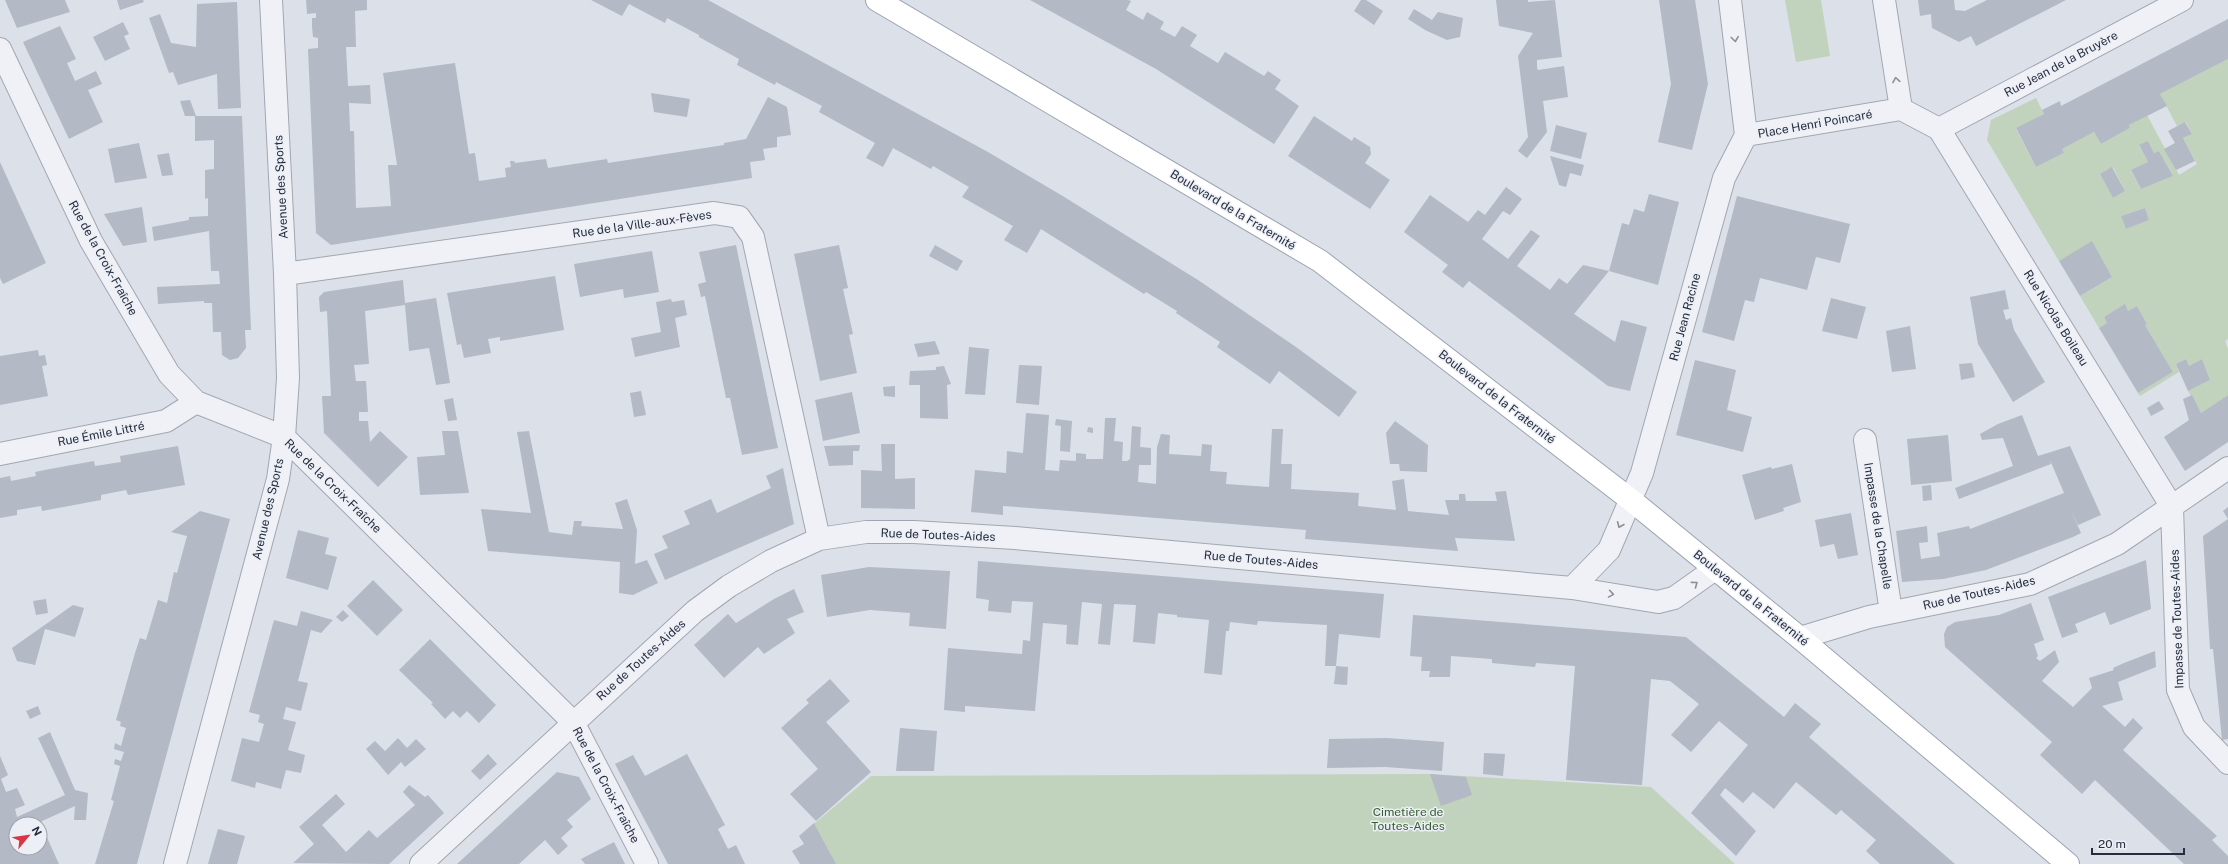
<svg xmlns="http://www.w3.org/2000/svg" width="2228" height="864" viewBox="0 0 2228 864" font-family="'Public Sans',sans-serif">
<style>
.green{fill:#c1d2bd;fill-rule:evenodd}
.building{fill:#b3b9c5;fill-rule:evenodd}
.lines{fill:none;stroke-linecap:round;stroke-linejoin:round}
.minor-casing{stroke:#a1a7b2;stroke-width:24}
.major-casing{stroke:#9ba3b4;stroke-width:24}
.minor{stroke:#eff1f6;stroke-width:22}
.major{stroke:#fff;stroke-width:22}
.oneway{stroke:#8a8f9a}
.labels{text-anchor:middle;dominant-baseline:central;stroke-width:3;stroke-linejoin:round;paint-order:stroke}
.street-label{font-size:12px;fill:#252d3f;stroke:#eceff5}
.park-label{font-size:12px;fill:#365c31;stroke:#eceff5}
</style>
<rect width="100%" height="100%" fill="#dce0e8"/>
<path class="green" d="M 1785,0 L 1821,0 L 1830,56 L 1796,62 Z
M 2228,59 L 2228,339 L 2225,341 L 2228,349 L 2228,395 L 2201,413 L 2188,391 L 2210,380 L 2202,359 L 2189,366 L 2186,359 L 2176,364 L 2179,372 L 2140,396 L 2138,393 L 2173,372 L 2145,325 L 2147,324 L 2137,306 L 2128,311 L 2125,305 L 2104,317 L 2107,323 L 2099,328 L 2080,296 L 2112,277 L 2092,242 L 2059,261 L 1987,140 L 1991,120 L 2036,98 L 2044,114 L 2016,129 L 2036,167 L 2064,153 L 2062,149 L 2094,132 L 2101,144 L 2130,128 L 2129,125 L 2147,115 L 2179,175 L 2197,164 L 2183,138 L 2192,134 L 2186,122 L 2177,126 L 2160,94 ZM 2148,141 L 2154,153 L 2159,151 L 2173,176 L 2141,189 L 2131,171 L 2148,162 L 2139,146 ZM 2113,167 L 2125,191 L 2113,198 L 2100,174 ZM 2145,208 L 2149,220 L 2126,229 L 2121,216 Z
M 1429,774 L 1651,787 L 1735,864 L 822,864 L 803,833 L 871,776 Z"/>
<path class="building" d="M 5,0 L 65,0 L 70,12 L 17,28 Z
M 117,0 L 143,0 L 144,2 L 120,10 Z
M 306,0 L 367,0 L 367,10 L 355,11 L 356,47 L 346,47 L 348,86 L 370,85 L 371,104 L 349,103 L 350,131 L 354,131 L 356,208 L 391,206 L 388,165 L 397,165 L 383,73 L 455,63 L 469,154 L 475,153 L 479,181 L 506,177 L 505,168 L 511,167 L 510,161 L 514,161 L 515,163 L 546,159 L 548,168 L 607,159 L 608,163 L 724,145 L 724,143 L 746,139 L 768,97 L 787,107 L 791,135 L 777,137 L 777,147 L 763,149 L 765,160 L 750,162 L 752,178 L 331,245 L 316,233 L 308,49 L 318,48 L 318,38 L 313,37 L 312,27 L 312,18 L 316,18 L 316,13 L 307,14 Z
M 591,0 L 708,0 L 988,152 L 1061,195 L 1198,280 L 1296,347 L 1357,392 L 1339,417 L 1279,371 L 1270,384 L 1217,347 L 1220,342 L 1176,313 L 1177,311 L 1146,292 L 1144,294 L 1041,229 L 1027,253 L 1004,240 L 1013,226 L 962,197 L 969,187 L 933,166 L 931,169 L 893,148 L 883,167 L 872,161 L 866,158 L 875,143 L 819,112 L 822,106 L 776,82 L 775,85 L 737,65 L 739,59 L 699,37 L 699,35 L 667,18 L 665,23 L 629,4 L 622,16 Z
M 1030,0 L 1128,0 L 1131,1 L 1126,10 L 1143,20 L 1147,12 L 1164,22 L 1160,29 L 1175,37 L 1182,26 L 1197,35 L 1190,46 L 1218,63 L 1225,52 L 1264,76 L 1268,71 L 1281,80 L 1275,89 L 1299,106 L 1274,144 L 1156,69 Z
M 1361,0 L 1366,0 L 1383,11 L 1374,25 L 1354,11 Z
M 1496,0 L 1528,0 L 1528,2 L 1555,0 L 1562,57 L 1537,60 L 1537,68 L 1538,70 L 1564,66 L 1568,97 L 1543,101 L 1547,132 L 1527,158 L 1518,151 L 1528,137 L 1518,56 L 1533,33 L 1499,26 Z
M 1659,0 L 1695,0 L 1708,84 L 1692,150 L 1658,142 L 1671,84 Z
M 1918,0 L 1954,0 L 1955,10 L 1965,11 L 1987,0 L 2066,0 L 1976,46 L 1971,36 L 1959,42 L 1932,28 L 1931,14 L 1920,16 Z
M 237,2 L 241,108 L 218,109 L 217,74 L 178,85 L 173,72 L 169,73 L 149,18 L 160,14 L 171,43 L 196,47 L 197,4 Z
M 1414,9 L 1432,20 L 1438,12 L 1463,18 L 1460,37 L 1447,40 L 1425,30 L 1408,19 Z
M 2228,19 L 2228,59 L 2160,94 L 2167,106 L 2129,125 L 2130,128 L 2101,144 L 2094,132 L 2062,149 L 2064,153 L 2036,167 L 2016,128 L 2044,114 L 2042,110 L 2060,101 L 2061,106 Z
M 123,22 L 129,34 L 124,36 L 130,49 L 105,61 L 93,37 Z
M 60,26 L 76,59 L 67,63 L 75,81 L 96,71 L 102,84 L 88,90 L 103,122 L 69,139 L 23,42 Z
M 651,93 L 690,99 L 687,117 L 654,112 Z
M 190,100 L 196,116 L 242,116 L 251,330 L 245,330 L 246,348 L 238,358 L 230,360 L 222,355 L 221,332 L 213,332 L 212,303 L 204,303 L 204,301 L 158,304 L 157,287 L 220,284 L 219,271 L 211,271 L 209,231 L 154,241 L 152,227 L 189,220 L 189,217 L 208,216 L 208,198 L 205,199 L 205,170 L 214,169 L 214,140 L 195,141 L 195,116 L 185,116 L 180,101 Z
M 1314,116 L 1352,141 L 1354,137 L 1370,147 L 1371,154 L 1365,163 L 1390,180 L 1370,209 L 1288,156 Z
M 2185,122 L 2192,134 L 2183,138 L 2195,161 L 2176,170 L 2164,149 L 2175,143 L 2168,131 Z
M 1556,125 L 1587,133 L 1581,159 L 1550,151 Z
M 2148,141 L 2154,153 L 2159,151 L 2173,176 L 2141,189 L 2131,170 L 2148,162 L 2139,145 Z
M 139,143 L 147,178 L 115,183 L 108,149 Z
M 169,153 L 173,175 L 162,176 L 157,155 Z
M 1550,156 L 1584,165 L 1581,176 L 1570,173 L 1566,187 L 1559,185 Z
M 0,162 L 46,263 L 3,284 L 0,278 Z
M 2112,167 L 2125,191 L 2113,198 L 2100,174 Z
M 1506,187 L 1522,199 L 1510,215 L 1503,211 L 1482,239 L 1508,259 L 1531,230 L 1540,236 L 1517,266 L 1550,290 L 1559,278 L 1567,284 L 1583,265 L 1609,271 L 1622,223 L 1629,225 L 1634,209 L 1644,212 L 1649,194 L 1679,202 L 1658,285 L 1609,271 L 1574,314 L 1615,342 L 1621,320 L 1647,327 L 1630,391 L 1608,386 L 1469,281 L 1463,288 L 1442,272 L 1448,265 L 1404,232 L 1430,195 L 1468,222 L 1478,210 L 1485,215 Z
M 1737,196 L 1850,224 L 1840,263 L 1816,257 L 1807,290 L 1760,278 L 1754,302 L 1745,300 L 1734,341 L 1702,332 Z
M 142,207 L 147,242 L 123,246 L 104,214 Z
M 2145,208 L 2149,220 L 2126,229 L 2121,216 Z
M 2092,241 L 2112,277 L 2080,296 L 2059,261 Z
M 736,245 L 778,448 L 742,455 L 730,398 L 726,398 L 705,296 L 701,297 L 698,284 L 706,282 L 699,252 Z
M 839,245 L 848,288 L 843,289 L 853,334 L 849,335 L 857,373 L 820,381 L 794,254 Z
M 935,245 L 963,261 L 957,271 L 929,256 Z
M 652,251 L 659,292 L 624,298 L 623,289 L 580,297 L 574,264 Z
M 555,276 L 564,330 L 500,341 L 500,337 L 488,339 L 491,353 L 464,358 L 461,344 L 457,345 L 447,293 Z
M 403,280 L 405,303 L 436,298 L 450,383 L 436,385 L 429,348 L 409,351 L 405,305 L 365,311 L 369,364 L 354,365 L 356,381 L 366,381 L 368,412 L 359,412 L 359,421 L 368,421 L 370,442 L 380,431 L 408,457 L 378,487 L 324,433 L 322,396 L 331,396 L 327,311 L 320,312 L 319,297 L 324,292 Z
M 2005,290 L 2009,309 L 2003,310 L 2006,320 L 2011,318 L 2014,330 L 2045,382 L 2013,402 L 1978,344 L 1970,297 Z
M 1831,298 L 1866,307 L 1857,339 L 1822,331 Z
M 671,299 L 672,302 L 684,300 L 687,315 L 675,318 L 680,347 L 635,357 L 631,338 L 661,332 L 656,302 Z
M 2125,304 L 2128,311 L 2137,306 L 2147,324 L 2145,325 L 2173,372 L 2138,393 L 2099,328 L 2107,323 L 2104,317 Z
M 1910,326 L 1916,369 L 1892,372 L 1886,331 Z
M 935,341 L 940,354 L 918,357 L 914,344 Z
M 969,347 L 989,349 L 985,395 L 965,394 Z
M 38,350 L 39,356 L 45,355 L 47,365 L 42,366 L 48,396 L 0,405 L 0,356 Z
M 2186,359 L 2189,366 L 2202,359 L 2210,380 L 2188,391 L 2176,364 Z
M 1695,360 L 1736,370 L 1727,410 L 1752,417 L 1743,452 L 1676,435 Z
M 1972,363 L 1975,377 L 1961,380 L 1959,364 Z
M 1019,365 L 1042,366 L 1039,405 L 1016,403 Z
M 944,366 L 951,384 L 947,385 L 948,419 L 920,418 L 920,385 L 909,385 L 910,371 L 936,370 L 936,367 Z
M 895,386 L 895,397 L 884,396 L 883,387 Z
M 641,391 L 646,415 L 634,417 L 630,393 Z
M 852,392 L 860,433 L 823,441 L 815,400 Z
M 2192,395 L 2201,413 L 2228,395 L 2228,442 L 2185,471 L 2164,437 L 2189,420 L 2183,399 Z
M 453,398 L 457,420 L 448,421 L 444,400 Z
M 2159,401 L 2164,409 L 2151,416 L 2147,408 Z
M 1026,413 L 1049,415 L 1045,470 L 1059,471 L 1060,460 L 1076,461 L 1076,453 L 1086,454 L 1086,459 L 1103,459 L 1105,418 L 1116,418 L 1114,441 L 1123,442 L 1122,461 L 1127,461 L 1130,459 L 1132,426 L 1141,427 L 1140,447 L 1151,448 L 1151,465 L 1139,465 L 1138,482 L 1156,484 L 1157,447 L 1161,434 L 1170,435 L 1169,454 L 1201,456 L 1202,444 L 1212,445 L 1210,471 L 1227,472 L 1226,484 L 1269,487 L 1272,429 L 1283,429 L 1281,464 L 1292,464 L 1291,489 L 1359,493 L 1358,506 L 1396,510 L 1392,481 L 1404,479 L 1408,511 L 1449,515 L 1445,500 L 1459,500 L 1459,494 L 1465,494 L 1466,501 L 1497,501 L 1495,492 L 1506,491 L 1515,541 L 1455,538 L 1458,551 L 1305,539 L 1306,530 L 1057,510 L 1003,506 L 1003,515 L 971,512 L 975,470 L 1006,473 L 1007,451 L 1023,453 Z
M 2022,415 L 2038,456 L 2070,446 L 2101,515 L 2078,525 L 2070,508 L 2081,533 L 2073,537 L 1986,570 L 1943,579 L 1902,582 L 1896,531 L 1927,526 L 1928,542 L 1919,543 L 1921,559 L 1940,556 L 1937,533 L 1969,526 L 1970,529 L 2064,493 L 2050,460 L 2051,464 L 1959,499 L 1955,488 L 2013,466 L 2003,438 L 1982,440 L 1980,434 L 1998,424 Z
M 1056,419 L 1072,421 L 1070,452 L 1060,451 L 1061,426 L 1055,425 Z
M 1395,421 L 1428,445 L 1427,472 L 1400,471 L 1399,464 L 1390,464 L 1386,433 Z
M 1088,427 L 1093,428 L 1093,433 L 1087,432 Z
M 442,431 L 458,431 L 469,493 L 420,495 L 417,457 L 445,455 Z
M 529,431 L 549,532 L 572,535 L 574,521 L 582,521 L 581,526 L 623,529 L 615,503 L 627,499 L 637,530 L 635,564 L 647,560 L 658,583 L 633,595 L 619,593 L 620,562 L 488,551 L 481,509 L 531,513 L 517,432 Z
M 1948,435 L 1952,481 L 1911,485 L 1907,439 Z
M 881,444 L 895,444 L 895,479 L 915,478 L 915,509 L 861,508 L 861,470 L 882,471 Z
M 860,445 L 859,451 L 853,451 L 853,465 L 829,466 L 824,446 Z
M 178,446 L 185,485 L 128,495 L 126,490 L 101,495 L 101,500 L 42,511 L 41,506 L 17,510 L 17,515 L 0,518 L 0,478 L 10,476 L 11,481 L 36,476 L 35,472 L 50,469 L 94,461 L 95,466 L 121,462 L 120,456 Z
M 1792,464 L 1801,502 L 1783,508 L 1784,511 L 1755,520 L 1742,475 L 1771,467 L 1772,469 Z
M 783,468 L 794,524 L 665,580 L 654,554 L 668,548 L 662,536 L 690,524 L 684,511 L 711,499 L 717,513 L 771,488 L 766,476 Z
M 1931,485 L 1932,500 L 1923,501 L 1922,486 Z
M 2228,507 L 2228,739 L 2222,740 L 2213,649 L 2210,649 L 2203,536 L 2228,519 L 2223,511 Z
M 200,511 L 230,519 L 137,864 L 95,864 L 114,801 L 111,800 L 120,766 L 114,764 L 115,759 L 121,761 L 124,752 L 114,749 L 115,743 L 121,746 L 126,728 L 120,726 L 121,722 L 116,720 L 135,653 L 140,638 L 146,640 L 158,600 L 167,603 L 174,572 L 177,573 L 187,536 L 171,532 Z
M 1851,513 L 1858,555 L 1838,559 L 1834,544 L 1820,547 L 1815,520 Z
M 298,530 L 329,538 L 325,554 L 337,557 L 328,590 L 286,578 Z
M 2146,560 L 2151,609 L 2110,625 L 2105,612 L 2075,624 L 2078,632 L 2062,638 L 2048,597 Z
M 978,561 L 1384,594 L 1380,638 L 1339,634 L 1336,666 L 1348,667 L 1347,685 L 1334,684 L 1336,666 L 1325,666 L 1327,625 L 1258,621 L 1257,625 L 1230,622 L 1229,631 L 1226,631 L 1222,675 L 1204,673 L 1209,620 L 1177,617 L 1177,615 L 1158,613 L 1155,644 L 1133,642 L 1136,605 L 1114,604 L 1110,645 L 1098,644 L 1102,604 L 1082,602 L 1078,645 L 1066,644 L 1067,625 L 1043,623 L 1035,711 L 965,706 L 965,712 L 944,710 L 948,648 L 1022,654 L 1023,640 L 1030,641 L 1033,602 L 1012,601 L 1011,613 L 988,611 L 989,600 L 976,598 Z
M 869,567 L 950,571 L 946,629 L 909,626 L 910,613 L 870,610 L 827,617 L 821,575 Z
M 373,580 L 403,610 L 377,636 L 347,606 Z
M 794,589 L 804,612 L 787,619 L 795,633 L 764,654 L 758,647 L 724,678 L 694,645 L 728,614 L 736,623 L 774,599 Z
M 46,599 L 48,613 L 36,615 L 33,601 Z
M 2031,603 L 2044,640 L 2034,644 L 2038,656 L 2036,658 L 2040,661 L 2055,650 L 2059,662 L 2042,681 L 2073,707 L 2092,688 L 2089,678 L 2114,670 L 2113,668 L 2124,663 L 2155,651 L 2156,667 L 2118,682 L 2123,700 L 2102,706 L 2125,727 L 2133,718 L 2143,728 L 2123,750 L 2217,836 L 2212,840 L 2228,856 L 2228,864 L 2184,864 L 2095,780 L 2082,794 L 2040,755 L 2052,742 L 1945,647 L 1944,634 L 1947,627 L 1955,622 L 1999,615 Z
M 73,605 L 84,608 L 75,637 L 45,629 L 35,665 L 17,661 L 12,648 Z
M 343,610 L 349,616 L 342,622 L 336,617 Z
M 301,611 L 333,620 L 321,633 L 311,630 L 298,681 L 308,683 L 301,711 L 286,707 L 283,719 L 296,722 L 288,750 L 305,755 L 301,773 L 286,770 L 281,789 L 256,782 L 255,788 L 231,781 L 242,738 L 259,742 L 264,724 L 258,722 L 260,715 L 249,712 L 274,620 L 297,626 Z
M 1413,615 L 1686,637 L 1784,717 L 1795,703 L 1821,724 L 1809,737 L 1955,864 L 1880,864 L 1866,851 L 1876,840 L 1841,810 L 1836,815 L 1796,782 L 1774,809 L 1753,792 L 1743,803 L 1725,788 L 1720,795 L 1756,831 L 1736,856 L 1691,813 L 1748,745 L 1719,721 L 1691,752 L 1671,735 L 1699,704 L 1670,681 L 1651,679 L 1642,785 L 1566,780 L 1575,666 L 1536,663 L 1535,667 L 1492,663 L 1492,659 L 1451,656 L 1450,677 L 1429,677 L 1430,671 L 1421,671 L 1422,657 L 1410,656 Z
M 430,639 L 496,705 L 479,723 L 467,711 L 460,718 L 453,711 L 445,719 L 431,704 L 433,703 L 399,670 Z
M 830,679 L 850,701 L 826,722 L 871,772 L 816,821 L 790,794 L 818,769 L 781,728 L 809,703 L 806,700 Z
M 38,706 L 41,714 L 30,719 L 26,711 Z
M 900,728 L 937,731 L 934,771 L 896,771 Z
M 50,732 L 75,790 L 88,793 L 86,820 L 74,820 L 75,806 L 40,822 L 59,864 L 0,864 L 0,756 L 8,775 L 1,779 L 6,792 L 17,788 L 25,805 L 15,809 L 17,817 L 65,795 L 38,738 ZM 16,824 L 40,824 L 40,848 L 16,848 Z
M 398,738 L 407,748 L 416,739 L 426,749 L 405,767 L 401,762 L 388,775 L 366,749 L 375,741 L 385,751 Z
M 1387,738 L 1444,742 L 1442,771 L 1385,767 L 1327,768 L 1329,739 Z
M 1484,753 L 1505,754 L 1503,776 L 1483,774 Z
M 488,754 L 497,764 L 480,780 L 471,771 Z
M 687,754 L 725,825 L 718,829 L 728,849 L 736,845 L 745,864 L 668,864 L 615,764 L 633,755 L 645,776 Z
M 557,772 L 579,777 L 591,799 L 567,820 L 573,827 L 561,838 L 568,846 L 558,855 L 545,840 L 519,864 L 457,864 Z
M 1430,774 L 1466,777 L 1472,795 L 1441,806 Z
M 409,785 L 425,797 L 428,795 L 444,813 L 389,864 L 293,863 L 314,844 L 299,827 L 336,794 L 345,804 L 322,825 L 346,852 L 369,830 L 377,838 L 415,805 L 403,792 Z
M 814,823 L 825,844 L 836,864 L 800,864 L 792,851 L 804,844 L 799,836 Z
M 218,829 L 245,836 L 237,864 L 208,864 Z
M 614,842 L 625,864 L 585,864 L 581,859 Z"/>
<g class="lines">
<defs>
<path id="minor" d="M 1730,0 L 1746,135 L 1901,109 L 1884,0
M 0,49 L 91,241 L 169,374 L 196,402 L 284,437 L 573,722 L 647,864
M 1901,109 L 1939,129
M 1939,129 L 2172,507 L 2178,690 L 2194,727 L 2228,763
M 1939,129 L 2182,0
M 285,274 L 714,213 L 739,217 L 753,237 L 819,539
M 1865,440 L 1891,612
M 0,454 L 166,421 L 196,402
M 1572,588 L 1609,550 L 1642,473 L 1724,178 L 1746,135
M 1800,638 L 1869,617 L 2030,584 L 2117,544 L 2228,468
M 175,864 L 278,479 L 284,437 L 288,378 L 285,274 L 271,0
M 421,864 L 695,611 L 729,586 L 771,561 L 819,539 L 866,532 L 914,532 L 1015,538 L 1572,588 L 1658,602 L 1674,598 L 1715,569"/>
<path id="major" d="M 877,0 L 1320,261 L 1631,500 L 1800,638 L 2068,864"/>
</defs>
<use href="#minor" class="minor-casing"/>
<use href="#major" class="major-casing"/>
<use href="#minor" class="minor"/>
<use href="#major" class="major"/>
</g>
<defs><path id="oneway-chevron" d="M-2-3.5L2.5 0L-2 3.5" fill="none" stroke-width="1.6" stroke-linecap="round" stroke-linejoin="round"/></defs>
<g class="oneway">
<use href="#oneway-chevron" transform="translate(1735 39) rotate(83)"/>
<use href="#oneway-chevron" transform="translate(1896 80) rotate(-99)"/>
<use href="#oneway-chevron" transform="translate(1620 525) rotate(113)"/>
<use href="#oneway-chevron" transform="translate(1695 584) rotate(-36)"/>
<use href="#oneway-chevron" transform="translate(1611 594) rotate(9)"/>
</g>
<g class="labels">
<g class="street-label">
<text transform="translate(2061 64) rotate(-28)">Rue Jean de la Bruyère</text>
<text transform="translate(1815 124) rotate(-10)">Place Henri Poincaré</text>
<text transform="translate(281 187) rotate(-93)">Avenue des Sports</text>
<text transform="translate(1233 210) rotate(31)">Boulevard de la Fraternité</text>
<text transform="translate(642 224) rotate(-8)">Rue de la Ville-aux-Fèves</text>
<text transform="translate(103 258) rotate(61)">Rue de la Croix-Fraîche</text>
<text transform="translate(1685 317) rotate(-75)">Rue Jean Racine</text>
<text transform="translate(2056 318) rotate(58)">Rue Nicolas Boileau</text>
<text transform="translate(1497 397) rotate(38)">Boulevard de la Fraternité</text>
<text transform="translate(101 434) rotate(-11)">Rue Émile Littré</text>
<text transform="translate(333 486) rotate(44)">Rue de la Croix-Fraîche</text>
<text transform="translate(268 509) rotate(-77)">Avenue des Sports</text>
<text transform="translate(1878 526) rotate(81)">Impasse de la Chapelle</text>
<text transform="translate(938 535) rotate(2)">Rue de Toutes-Aides</text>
<text transform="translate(1261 560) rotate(5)">Rue de Toutes-Aides</text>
<text transform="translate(1979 593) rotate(-13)">Rue de Toutes-Aides</text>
<text transform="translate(1751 598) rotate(39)">Boulevard de la Fraternité</text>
<text transform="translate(2177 619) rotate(-92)">Impasse de Toutes-Aides</text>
<text transform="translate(641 660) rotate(-42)">Rue de Toutes-Aides</text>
<text transform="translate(606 785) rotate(62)">Rue de la Croix-Fraîche</text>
</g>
<g class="park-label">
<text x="1408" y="812">Cimetière de<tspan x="1408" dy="14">Toutes-Aides</tspan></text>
</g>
</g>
<g transform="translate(28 836) rotate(61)"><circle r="19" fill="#eceff5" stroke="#9ca1ac"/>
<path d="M0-3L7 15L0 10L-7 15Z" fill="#d93544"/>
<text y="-6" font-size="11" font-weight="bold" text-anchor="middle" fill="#252d3f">N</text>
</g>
<path d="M2092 848v6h92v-6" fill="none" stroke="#252d3f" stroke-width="2"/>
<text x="2098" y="848" font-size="12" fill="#252d3f" stroke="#eceff5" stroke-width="3" paint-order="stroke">20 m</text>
</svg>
